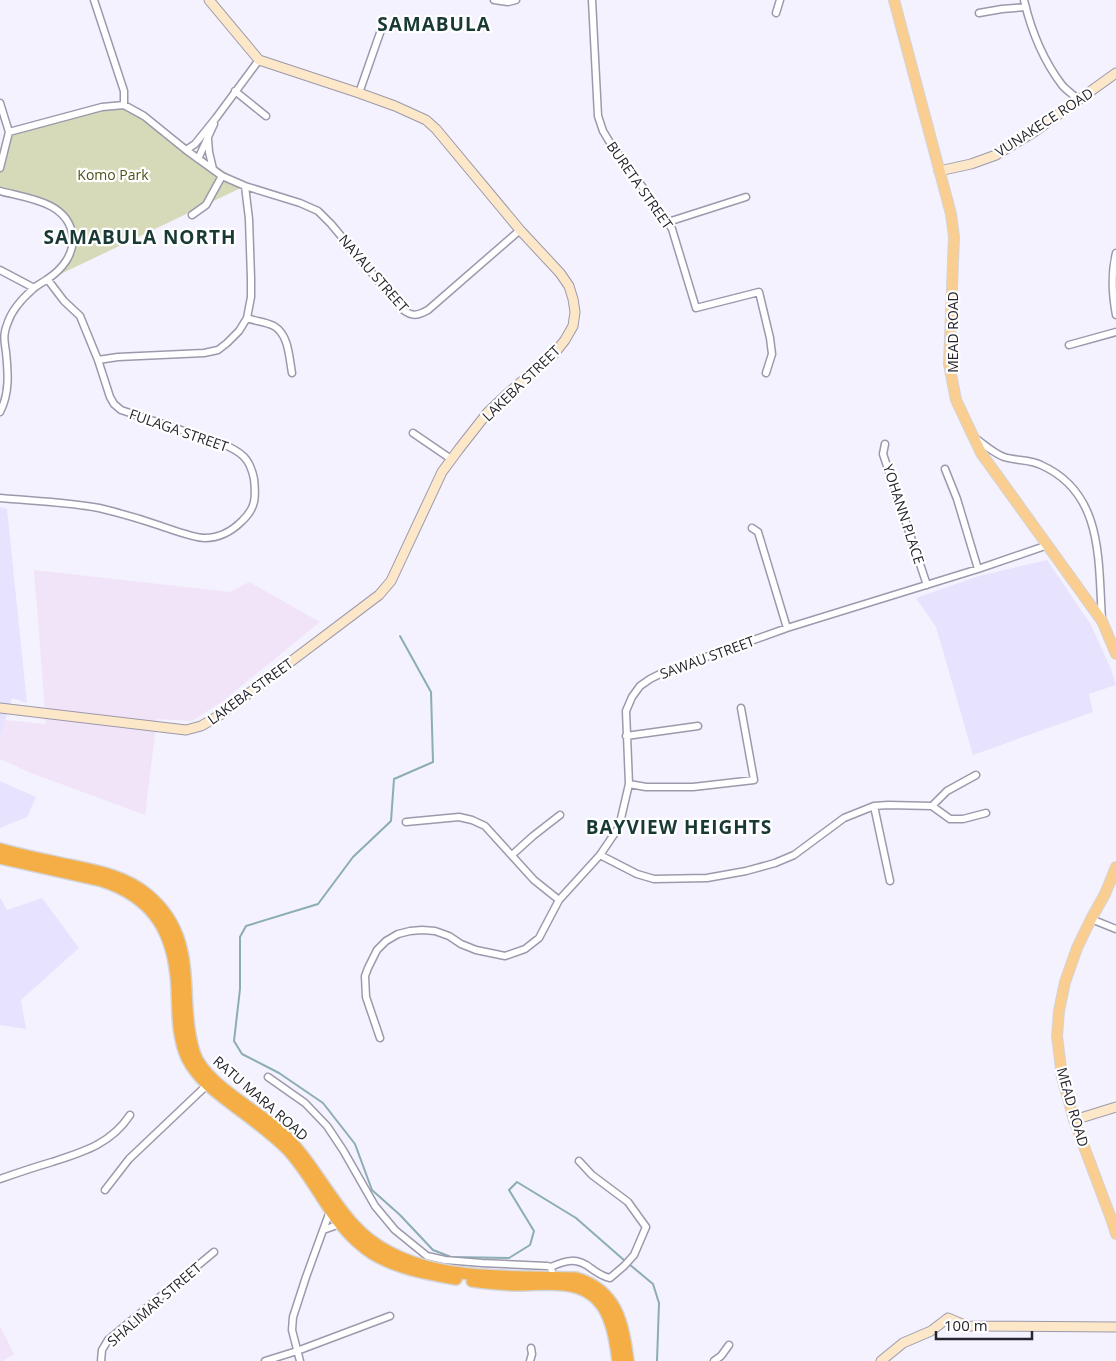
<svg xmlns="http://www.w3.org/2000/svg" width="1116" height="1361" viewBox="0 0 1116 1361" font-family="'Open Sans',sans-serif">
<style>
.built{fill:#e7e3fe}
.industrial{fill:#f2e4f8}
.green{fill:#d6dab8}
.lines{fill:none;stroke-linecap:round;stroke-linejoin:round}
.stream{stroke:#8badb3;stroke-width:2}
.street-casing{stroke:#9c99ac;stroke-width:9}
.secondary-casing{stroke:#9c99ac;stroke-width:11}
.primary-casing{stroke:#d4d3d5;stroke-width:12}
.highway-casing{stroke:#d4d3d5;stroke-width:14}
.street{stroke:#fff;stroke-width:6}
.secondary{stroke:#fce7c8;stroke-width:9}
.primary{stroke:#f9ce90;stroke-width:10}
.highway{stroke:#f5ae46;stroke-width:11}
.labels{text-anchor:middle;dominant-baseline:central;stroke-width:4.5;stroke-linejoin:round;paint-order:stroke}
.street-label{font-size:14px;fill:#26252d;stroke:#fff}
.park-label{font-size:14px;fill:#4e5216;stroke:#fff}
.district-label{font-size:19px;font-weight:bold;letter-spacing:1px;fill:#183934;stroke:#fff}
</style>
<rect width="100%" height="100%" fill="#f3f2fe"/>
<path class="built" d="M 0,507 L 7,509 L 27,703 L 12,698 L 0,737 Z
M 1047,560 L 1091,625 L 1111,669 L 1116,685 L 1089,694 L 1093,712 L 973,755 L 936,627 L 916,598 L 979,576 Z
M 0,781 L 36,797 L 27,817 L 0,828 Z
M 0,897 L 7,910 L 42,898 L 79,948 L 21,1000 L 26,1029 L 0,1025 Z"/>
<path class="industrial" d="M 34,570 L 230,592 L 249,582 L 320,622 L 223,701 L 192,721 L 157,719 L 145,815 L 31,773 L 0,759 L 0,737 L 5,720 L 46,724 Z
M 0,1326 L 14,1354 L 3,1361 L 0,1361 Z"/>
<path class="green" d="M 124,100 L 245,186 L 48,280 L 70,259 L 72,235 L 57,212 L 0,191 L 0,166 L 10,133 Z"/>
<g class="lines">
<path class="stream" d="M 400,636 L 431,692 L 433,762 L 394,779 L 391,821 L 353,857 L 318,904 L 246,926 L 240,937 L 240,989 L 234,1041 L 242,1054 L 279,1073 L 323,1103 L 355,1144 L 372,1190 L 400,1215 L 433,1250 L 451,1257 L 509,1258 L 530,1245 L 534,1231 L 509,1190 L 517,1182 L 576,1218 L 625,1261
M 629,1264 L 653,1284 L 659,1303 L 657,1361"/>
<defs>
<path id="street" d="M 94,0 L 124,91 L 124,105
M 494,0 L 508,2 L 516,0
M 592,0 L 598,116 L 603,131 L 609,141 L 668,222 L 672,229 L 696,308 L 759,292 L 770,338 L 772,354 L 766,373
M 1024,0 C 1031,30 1043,60 1062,85 C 1067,91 1074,95 1079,100
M 776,13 L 780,0
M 979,13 L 1002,9 L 1026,7
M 235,91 L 266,116
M 359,93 L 381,30
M 0,103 L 9,132 L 0,168
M 9,132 L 102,107 L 124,105 L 144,116 L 186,150 L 222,176 L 245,186 L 300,203 L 318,211 L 331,224 L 402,309 C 412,317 417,316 428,310 L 520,230
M 208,139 L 209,152 L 213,169
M 186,150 L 195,144 L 216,118 L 259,60
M 198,159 L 214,124
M 0,191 C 25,198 66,201 72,233 C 76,253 62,270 46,280 C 42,283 37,285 33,289 C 24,297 12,310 8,322 C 3,334 4,339 6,352 C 8,372 10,393 0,412
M 192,215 L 206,205 L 222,176
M 668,222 L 746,197
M 1116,253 C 1111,274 1112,294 1116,315
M 0,270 L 34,288
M 247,318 C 255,321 266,322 274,326 C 289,335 289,357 292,373
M 1069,345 L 1116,332
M 98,360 L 118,357 L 204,353 L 218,350 L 227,343 L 239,331 L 247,318 L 251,297 L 251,278 L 249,219 L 245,186
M 413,433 L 451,459
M 975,438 C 984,444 993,453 1004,457 C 1016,461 1030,459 1041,465 C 1104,493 1098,561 1102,619
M 885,444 L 883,454 L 927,585
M 945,469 L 957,499 L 978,569
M 0,498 C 33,501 67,502 99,508 C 120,513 141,519 161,526 C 173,530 194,538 205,538 C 220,538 232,531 242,521 C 256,508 256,497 254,479 C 250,458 241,452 223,444 L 121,410 L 114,404 L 110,397 L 98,360 L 80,316 L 64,301 L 48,280
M 752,528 L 758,532 L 787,628
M 626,736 L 698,726
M 629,784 L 646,787 L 693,787 L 754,780 L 741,708
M 874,806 L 890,881
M 932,806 L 947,791 L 976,775
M 406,822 L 459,817 L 472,820 L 485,826 L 534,880 L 559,900
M 512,855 L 533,836 L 560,815
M 600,855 L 637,874 L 654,879 L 707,878 L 746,871 L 775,863 L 794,855 L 844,818 L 874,806 L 888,805 L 932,806 L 950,819 L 963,819 L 986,813
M 1091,919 L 1116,929
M 380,1038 L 366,997 L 365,976 L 368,968 L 377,950 L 386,941 L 398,934 L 410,931 L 422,930 L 435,931 L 449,936 L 461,944 L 476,950 L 505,956 L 525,949 L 539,938 L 559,900 L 600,855 L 619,827 L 629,784 L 626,711 L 632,697 L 640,686 L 650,679 L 664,672 L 787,628 L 978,569 L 1048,545
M 268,1077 L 305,1103 L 327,1126 L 343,1150 L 375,1206 L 395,1230 L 427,1256 L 445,1260 L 482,1263 L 547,1266 L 551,1267 L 553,1277
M 0,1179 C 17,1173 35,1167 52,1162 C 83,1152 111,1144 130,1115
M 105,1190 L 129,1159 L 207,1085
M 324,1229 L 326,1229 L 340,1224
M 551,1267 C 566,1260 577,1257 592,1269 C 598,1273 603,1277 610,1278 L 624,1266 L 634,1255 L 646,1227 L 628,1202 L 592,1175 L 579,1161
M 101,1361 L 102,1350 L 108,1340 L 214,1252
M 265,1361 L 297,1351 L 390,1316
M 300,1361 L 292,1330 L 293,1317 L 306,1277 L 330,1211
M 530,1361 L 532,1354 L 531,1348
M 714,1361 L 721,1356 L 729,1345"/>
<path id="secondary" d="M 939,171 L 971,164 L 996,155 L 1034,132 L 1116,73
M 0,708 L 186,730 L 201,726 L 220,715 L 379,595 L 391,581 L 442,472 L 459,449 L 488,412 L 507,394 L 554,354 L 565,340 L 573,326 L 575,312 L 573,299 L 569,286 L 560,273 L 520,230 L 436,129 L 426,120 L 395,106 L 359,93 L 259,60 L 209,0
M 1074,1120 L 1116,1107
M 881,1361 L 903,1343 L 931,1331 L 948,1318 L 967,1326 L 1116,1327"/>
<path id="primary" d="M 894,0 L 951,214 L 954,237 L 949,364 L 956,400 L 981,453 L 1102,621 L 1116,654
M 1116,867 L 1105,894 L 1091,919 L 1077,948 L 1065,982 L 1059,1011 L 1057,1036 L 1062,1077 L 1074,1120 L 1112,1221 L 1116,1234"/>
<path id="highway" d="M 0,849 C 18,854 36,858 55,862 C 86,869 123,873 148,895 C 201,940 177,995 194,1052 C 203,1082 255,1109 279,1130 C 309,1156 326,1194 353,1224 C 406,1284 503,1275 576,1278 C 617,1290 623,1323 628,1361
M 0,858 L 102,881 C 155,898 174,934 177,987 C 178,1011 177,1036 187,1058 C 198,1080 218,1094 237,1108 C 254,1121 272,1134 287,1149 C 319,1183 331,1227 373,1254 C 398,1269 428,1274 456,1279
M 472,1281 C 487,1283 502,1285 518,1285 C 533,1285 549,1283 564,1285 C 607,1289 613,1325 618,1361"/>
</defs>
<use href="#street" class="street-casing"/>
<use href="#secondary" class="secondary-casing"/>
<use href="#primary" class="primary-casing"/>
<use href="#highway" class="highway-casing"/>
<use href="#street" class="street"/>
<use href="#secondary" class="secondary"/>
<use href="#primary" class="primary"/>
<use href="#highway" class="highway"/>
</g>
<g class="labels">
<g class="street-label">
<text transform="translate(1044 122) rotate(-33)">VUNAKECE ROAD</text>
<text transform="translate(640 185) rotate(55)">BURETA STREET</text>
<text transform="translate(374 273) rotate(49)">NAYAU STREET</text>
<text transform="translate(952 332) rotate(-90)">MEAD ROAD</text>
<text transform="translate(521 383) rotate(-44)">LAKEBA STREET</text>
<text transform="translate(179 430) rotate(19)">FULAGA STREET</text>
<text transform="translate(904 514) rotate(72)">YOHANN PLACE</text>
<text transform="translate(707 657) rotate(-20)">SAWAU STREET</text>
<text transform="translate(250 691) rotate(-36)">LAKEBA STREET</text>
<text transform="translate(261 1098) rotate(41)">RATU MARA ROAD</text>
<text transform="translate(1073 1107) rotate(74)">MEAD ROAD</text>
<text transform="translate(154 1304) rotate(-41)">SHALIMAR STREET</text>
</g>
<g class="park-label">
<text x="113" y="174">Komo Park</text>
</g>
<g class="district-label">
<text x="434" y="24">SAMABULA</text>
<text x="140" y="237">SAMABULA NORTH</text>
<text x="679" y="827">BAYVIEW HEIGHTS</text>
</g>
</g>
<path d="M936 1331v8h96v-8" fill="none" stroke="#26252d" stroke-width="2.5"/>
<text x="944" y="1331" font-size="15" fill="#26252d" stroke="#ffffff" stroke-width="4" paint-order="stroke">100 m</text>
</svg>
